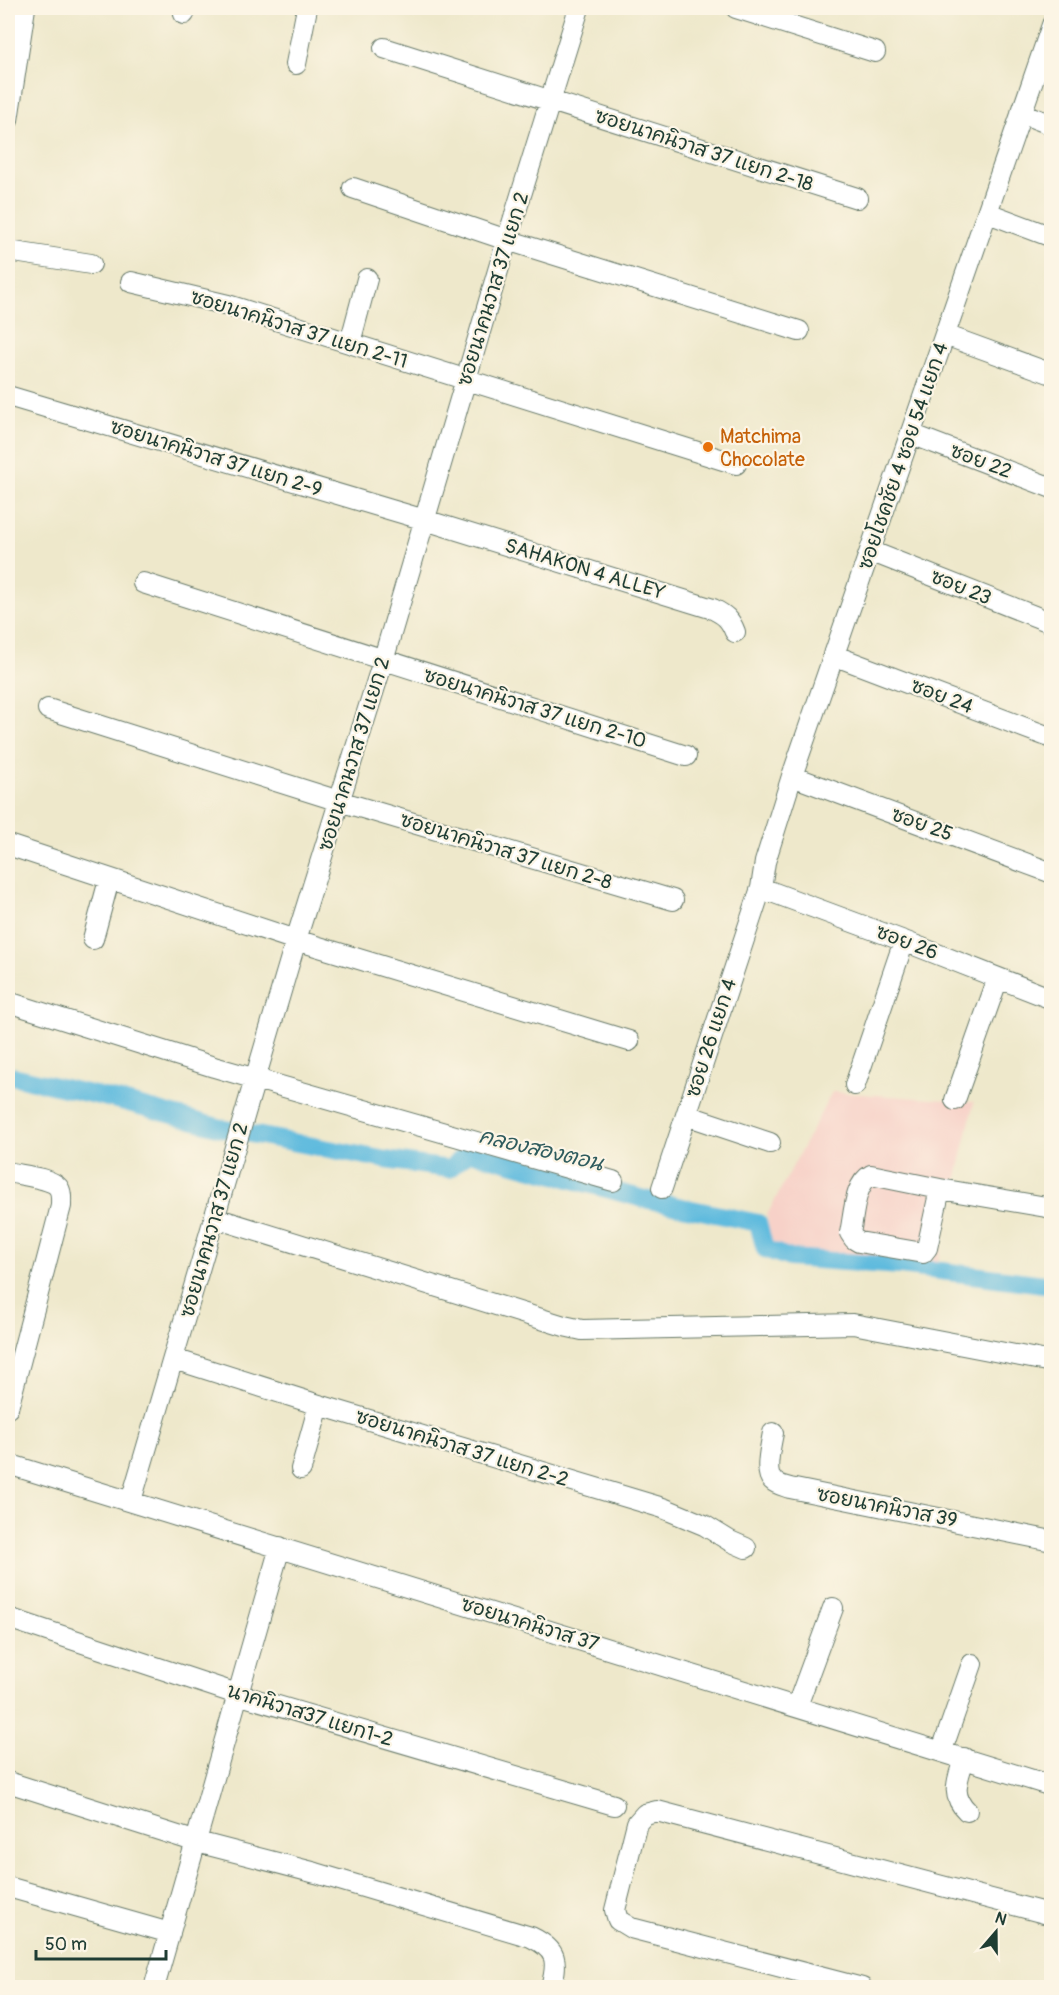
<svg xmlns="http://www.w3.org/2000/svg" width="1059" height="1995" viewBox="0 0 1059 1995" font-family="Pangolin,'Playpen Sans Thai',sans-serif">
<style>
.built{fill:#f7d1c8}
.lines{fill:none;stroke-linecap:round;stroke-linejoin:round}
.canal{stroke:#60bbde;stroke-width:18}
.minor-casing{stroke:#677969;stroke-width:22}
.minor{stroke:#fff;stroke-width:20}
.food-dot{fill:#e8710a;stroke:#fcf5e5;stroke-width:2}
.labels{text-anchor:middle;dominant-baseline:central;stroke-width:4.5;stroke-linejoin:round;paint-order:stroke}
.street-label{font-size:20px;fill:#1f3d34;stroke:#fcf5e5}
.food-label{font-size:20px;fill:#c56008;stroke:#fcf5e5;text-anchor:start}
.water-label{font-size:21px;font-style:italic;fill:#2f5c5e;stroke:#fcf5e5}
</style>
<rect width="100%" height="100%" fill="#fcf5e5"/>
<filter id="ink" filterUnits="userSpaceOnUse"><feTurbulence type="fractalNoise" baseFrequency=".0167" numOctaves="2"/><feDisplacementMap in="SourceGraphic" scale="12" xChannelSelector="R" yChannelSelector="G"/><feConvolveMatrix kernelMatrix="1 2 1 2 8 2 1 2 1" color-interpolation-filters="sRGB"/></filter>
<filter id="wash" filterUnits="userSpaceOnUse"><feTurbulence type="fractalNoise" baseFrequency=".008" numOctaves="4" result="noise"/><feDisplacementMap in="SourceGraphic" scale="24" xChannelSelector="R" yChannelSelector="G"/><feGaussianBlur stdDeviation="1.35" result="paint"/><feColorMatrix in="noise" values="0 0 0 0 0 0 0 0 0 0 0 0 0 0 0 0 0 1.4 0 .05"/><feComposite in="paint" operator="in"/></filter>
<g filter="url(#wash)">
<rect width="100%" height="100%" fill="#eee8cb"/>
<path class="built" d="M 832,1092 L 974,1102 L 937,1266 L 805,1255 L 777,1249 L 769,1239 L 767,1215 Z"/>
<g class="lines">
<path class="canal" d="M 8,1075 L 125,1102 L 225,1129 L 386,1160 L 449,1169 L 469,1152 L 474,1153 L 644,1199 L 758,1223 L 765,1249 L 790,1258 L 901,1266 L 1052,1285"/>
</g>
</g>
<g filter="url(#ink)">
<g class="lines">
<defs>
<path id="minor" d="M 736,8 L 875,52
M 184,14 L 185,8
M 384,48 L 857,198
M 296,64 L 307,8
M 1021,113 L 1052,125
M 8,120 L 25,8
M 353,188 L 507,240 L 799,331
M 988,213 L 1052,237
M 8,251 L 91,264
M 131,282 L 228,305 L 736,464
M 945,335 L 1052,374
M 350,343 L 367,279
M 8,396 L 425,520 L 713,609 C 725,615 730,619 735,632
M 911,434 L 1052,488
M 870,551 L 1052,623
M 143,583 L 686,756
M 833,655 L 1052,738
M 48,709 L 339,801 L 673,900
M 792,776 L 1052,873
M 8,845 L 296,940 L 629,1041
M 761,888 L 904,941 L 1052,999
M 93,939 L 109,880
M 8,1002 L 214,1067 L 613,1181
M 855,1085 L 904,941
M 955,1100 L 998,978
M 686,1115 L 770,1143
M 8,1172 C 19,1175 51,1178 58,1187 C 62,1192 61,1200 61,1206 L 8,1408
M 662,1188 L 761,888 L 765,862 L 792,776 L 1052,25
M 940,1189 L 927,1248 L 923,1253 L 859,1242 L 854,1239 L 850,1233 C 854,1216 854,1184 871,1175 L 940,1189 L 1052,1208
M 215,1218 L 564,1326 L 582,1330 L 853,1324 L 1052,1362
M 174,1359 L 319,1405 L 663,1508 L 704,1525 L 730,1541 L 746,1548
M 773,1433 C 771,1444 764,1473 772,1480 C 777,1485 784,1486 790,1488 L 1052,1541
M 8,1464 L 1052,1786
M 301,1469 L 319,1405
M 131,1501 L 296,940 L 383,661 L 507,240 L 579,8
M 8,1618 L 237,1694 L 614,1805
M 797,1706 L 833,1608
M 942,1750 L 972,1664
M 964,1758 C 959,1778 949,1794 967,1811
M 8,1782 L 197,1842 L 316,1873 L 531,1937 C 558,1950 558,1961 551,1988
M 8,1887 L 170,1933
M 154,1988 L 280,1547
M 862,1988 L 631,1928 L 618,1920 L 615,1910 L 637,1823 L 645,1814 L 657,1811 L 1052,1915"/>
</defs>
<use href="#minor" class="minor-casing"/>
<use href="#minor" class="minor"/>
</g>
</g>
<circle class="food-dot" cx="708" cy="447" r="6"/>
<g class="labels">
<g class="street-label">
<text transform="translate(704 150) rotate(18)">ซอยนาคนิวาส 37 แยก 2-18</text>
<text transform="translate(493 289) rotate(-73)">ซอยนาคนวาส 37 แยก 2</text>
<text transform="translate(299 329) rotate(17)">ซอยนาคนิวาส 37 แยก 2-11</text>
<text transform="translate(903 456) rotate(-71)">ซอยโชคชัย 4 ซอย 54 แยก 4</text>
<text transform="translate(216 458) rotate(17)">ซอยนาคนิวาส 37 แยก 2-9</text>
<text transform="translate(981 461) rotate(21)">ซอย 22</text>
<text transform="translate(585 569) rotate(17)">SAHAKON 4 ALLEY</text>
<text transform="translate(961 587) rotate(22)">ซอย 23</text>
<text transform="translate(942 696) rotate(21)">ซอย 24</text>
<text transform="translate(535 708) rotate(17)">ซอยนาคนิวาส 37 แยก 2-10</text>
<text transform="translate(354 754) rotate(-73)">ซอยนาคนวาส 37 แยก 2</text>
<text transform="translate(922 824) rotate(20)">ซอย 25</text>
<text transform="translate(506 851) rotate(17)">ซอยนาคนิวาส 37 แยก 2-8</text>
<text transform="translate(907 942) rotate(21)">ซอย 26</text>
<text transform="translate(711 1038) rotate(-72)">ซอย 26 แยก 4</text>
<text transform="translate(214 1220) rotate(-74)">ซอยนาคนวาส 37 แยก 2</text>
<text transform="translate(462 1448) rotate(17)">ซอยนาคนิวาส 37 แยก 2-2</text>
<text transform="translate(887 1507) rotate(11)">ซอยนาคนิวาส 39</text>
<text transform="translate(530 1624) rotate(17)">ซอยนาคนิวาส 37</text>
<text transform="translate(310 1715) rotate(17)">นาคนิวาส37 แยก1-2</text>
</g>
<g class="food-label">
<text x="720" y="436">Matchima<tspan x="720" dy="23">Chocolate</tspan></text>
</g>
<g class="water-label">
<text transform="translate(541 1150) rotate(13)">คลองสองตอน</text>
</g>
</g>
<rect width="1059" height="1995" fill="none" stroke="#fcf5e5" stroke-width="30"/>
<g transform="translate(996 1932) rotate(20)" stroke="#fcf5e5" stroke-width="4.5" paint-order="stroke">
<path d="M0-4.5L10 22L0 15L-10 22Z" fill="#1f3d34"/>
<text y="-9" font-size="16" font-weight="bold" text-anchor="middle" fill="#1f3d34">N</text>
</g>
<path d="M36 1950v9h130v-9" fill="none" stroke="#1f3d34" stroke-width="3"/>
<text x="45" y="1950" font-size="18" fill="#1f3d34" stroke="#fcf5e5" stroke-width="4.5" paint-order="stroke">50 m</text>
</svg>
